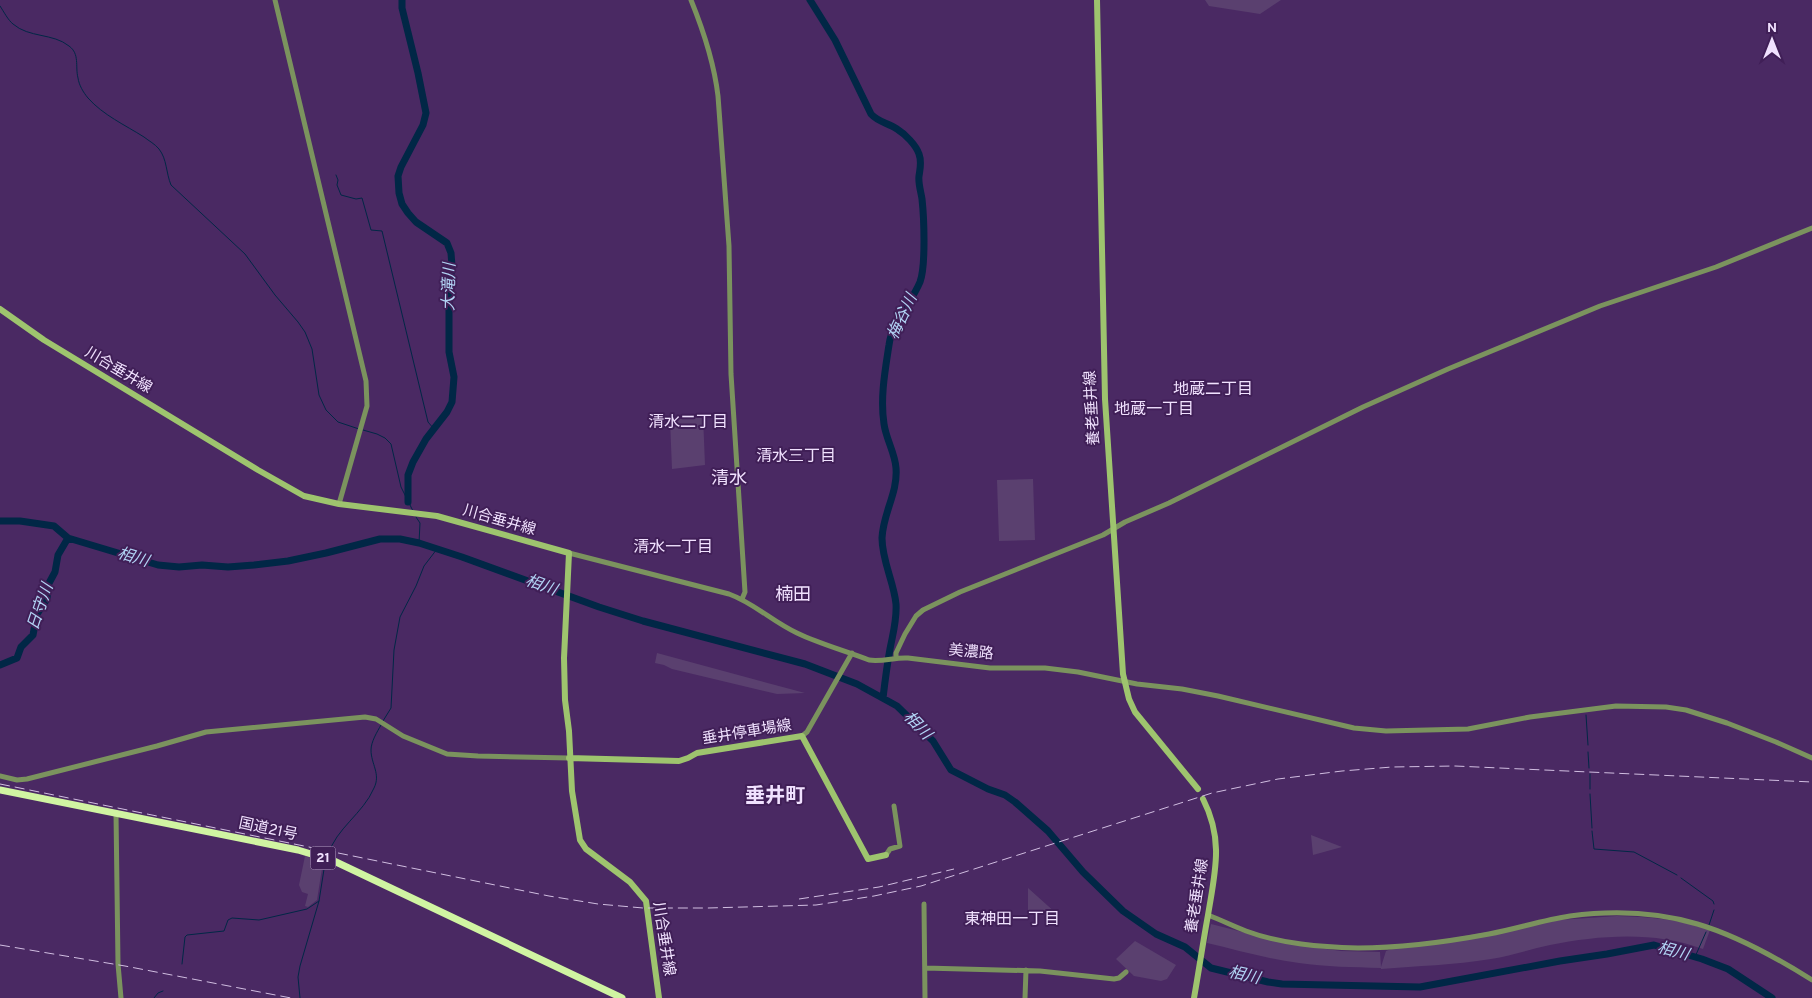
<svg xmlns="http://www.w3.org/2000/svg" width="1812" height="998" viewBox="0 0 1812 998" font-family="Overpass,'Noto Sans JP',sans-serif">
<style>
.green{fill:#5a406f}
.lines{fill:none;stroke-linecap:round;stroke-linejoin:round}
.stream{stroke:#012746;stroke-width:1}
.river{stroke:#012746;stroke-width:7}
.tertiary{stroke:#7b935e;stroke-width:5}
.secondary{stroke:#9ec46e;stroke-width:6}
.trunk{stroke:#d0f4a2;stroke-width:7}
.rail{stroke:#d1bee1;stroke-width:1;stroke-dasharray:10 5;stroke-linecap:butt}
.labels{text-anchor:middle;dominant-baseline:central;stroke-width:4;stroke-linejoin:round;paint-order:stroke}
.shield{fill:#401f57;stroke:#bba7cc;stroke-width:1}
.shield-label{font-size:14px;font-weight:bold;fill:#f0e1fe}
.street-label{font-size:15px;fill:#f0e1fe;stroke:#401f57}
.water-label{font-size:16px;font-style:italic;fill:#b2d4f5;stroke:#401f57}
.neighbourhood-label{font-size:16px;fill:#f0e1fe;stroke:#401f57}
.quarter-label{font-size:18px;fill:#f0e1fe;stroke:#401f57}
.district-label{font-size:20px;font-weight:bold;fill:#f0e1fe;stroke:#401f57}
</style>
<rect width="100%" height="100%" fill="#4a2963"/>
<path class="green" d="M 1205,0 L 1281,0 L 1260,14 L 1209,6 Z
M 703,416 L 705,465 L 672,469 L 670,420 Z
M 1033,479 L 1035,540 L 999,541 L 997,480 Z
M 657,653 L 805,693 L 777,694 L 672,669 L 664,665 L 655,663 Z
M 1311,835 L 1342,847 L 1313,855 Z
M 305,856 L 323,862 L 317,900 L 308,907 L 305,906 L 308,894 L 302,892 L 299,885 Z
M 1028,888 L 1057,914 L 1028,913 Z
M 1617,916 C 1649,917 1679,919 1710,930 L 1703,949 C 1655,931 1600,935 1550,945 C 1530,949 1511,956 1491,959 C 1454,965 1417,966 1381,969 L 1381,968 C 1353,967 1326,967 1299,963 C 1268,959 1237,950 1207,943 L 1211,924 L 1290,944 L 1341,951 L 1380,952 L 1381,967 L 1386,951 L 1394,948 L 1559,920 Z
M 1135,941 L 1176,965 L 1167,979 L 1161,981 L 1134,976 L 1116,959 Z"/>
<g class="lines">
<path class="stream" d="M 0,6 C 4,12 8,20 13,24 C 29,38 53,33 69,46 C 80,54 75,66 78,78 C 79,85 83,92 88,98 C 103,115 125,125 144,137 C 149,141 155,144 159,149 C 167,159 166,173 171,185 L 245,254 L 275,295 L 298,322 L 305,332 L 312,349 L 319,395 L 326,410 L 338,422 L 359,429
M 336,175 L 338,180 L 337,185 L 341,195 L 356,199 L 362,198 L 371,230 L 382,231 L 428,422 L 434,429
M 363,430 L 377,434 L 385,438 L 391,444 L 401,487 L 413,511
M 416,517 L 420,523 L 419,543
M 1586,715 L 1588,745
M 383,721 L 391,708 L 394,650 L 400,617 L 416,586 L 424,566 L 437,549
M 1588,752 L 1589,768
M 1590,774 L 1590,789
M 1590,794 L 1592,828
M 1592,831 L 1594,849 L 1634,852 L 1677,875
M 328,855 C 336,828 363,814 374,788 C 381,774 371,764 371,750 C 371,742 377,732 381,725
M 1681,878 L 1713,901 L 1714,904
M 1709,925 L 1714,910
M 1695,957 L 1706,932
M 182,964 L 185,937 L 187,935 L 224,931 L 228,920 L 232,918 L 259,920 L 307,909 L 319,901
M 154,998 L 158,993 L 163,991
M 300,998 L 298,977 L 300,966 L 319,901 L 325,863"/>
<path class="river" d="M 402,0 L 402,8 L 418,73 L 426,113 L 423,125 L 401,167 L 398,176 L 399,193 L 402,204 L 408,213 L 416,222 L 447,243 L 451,253 L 452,266 L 449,288 L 449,352 L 454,377 L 452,402 L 447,412 L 426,439 L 413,462 L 408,475 L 408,502
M 810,0 L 835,40 L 871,114 C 878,122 888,123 897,129 C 905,134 916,145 919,154 C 922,162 920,169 919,176 C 918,183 921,192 922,199 C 924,217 926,266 920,282 C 911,304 892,321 889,345 C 885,371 880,398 884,424 C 886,439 895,453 896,468 C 898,493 883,513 882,538 C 882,561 894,582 896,604 C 897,620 893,633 890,649 C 887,665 885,681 883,698
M 0,521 L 20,521 L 54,526 L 68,538 L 158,565 L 179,567 L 202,565 L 228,567 L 254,565 L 288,561 L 326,553 L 380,539 L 400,539 L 419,543 L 462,557 L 599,607 L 643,621 L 805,664 L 857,684 L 897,706 L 933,741 L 951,770 L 988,789 L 1005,795 L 1015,802 L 1048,831 L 1083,872 L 1123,911 L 1156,934 L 1185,947 L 1211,968 L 1268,982 L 1282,984 L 1420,987 L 1560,961 L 1607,954 L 1654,945 L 1702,959 L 1728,969 L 1772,998
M 0,665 L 17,658 L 21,647 L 33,635 L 37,614 L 47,599 L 48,585 L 55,572 L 58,555 L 68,538"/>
<path class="tertiary" d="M 275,0 L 366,381 L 367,406 L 339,504
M 691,0 C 704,32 714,62 718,96 L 729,246 L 731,374 L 745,592 L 742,599
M 569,553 L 729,594 C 754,603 773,622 797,633 C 820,644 846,651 869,660 C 883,662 895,657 908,658 L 990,668 L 1045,668 L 1078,672 L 1137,684 L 1182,689 L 1218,696 L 1354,728 L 1386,731 L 1468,729 L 1530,717 L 1616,706 L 1666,707 L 1686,710 L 1727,723 L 1776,742 L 1812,758
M 896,657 L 896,653 L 905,634 L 916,616 L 923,610 L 960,592 L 1103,535 L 1125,522 L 1169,503 L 1363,407 L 1448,369 L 1600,306 L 1716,267 L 1812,228
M 802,736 L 807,732 L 852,653
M 0,776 L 17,780 L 27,779 L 157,746 L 206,732 L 365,717 L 376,719 L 403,736 L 447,754 L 478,756 L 569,758
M 116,813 L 118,964 L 121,998
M 886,855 L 890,849 L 900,846 L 894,806
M 924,904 L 925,998
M 1208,915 C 1221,920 1233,926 1246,931 C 1281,944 1321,947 1358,948 C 1401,948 1446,942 1489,934 C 1516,929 1543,920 1570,916 C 1668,903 1731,929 1812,980
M 925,968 L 1040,971 L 1114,979 L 1119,978 L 1126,972
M 1025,998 L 1026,970"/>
<path class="secondary" d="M 1097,0 L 1105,399 L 1123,674 L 1129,699 L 1135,712 L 1198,789
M 0,309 L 44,340 L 258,470 L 304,496 L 339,504 L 437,516 L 569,553 L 564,658 L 565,700 L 569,731 L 572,791 L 580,840 L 586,849 L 630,882 L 646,901 L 659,998
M 569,758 L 679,761 L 688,758 L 697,753 L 802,736 L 868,859 L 886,855
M 1194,998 C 1199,970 1203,942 1208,915 C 1215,872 1224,840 1203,799"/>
<path class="trunk" d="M 0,790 L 298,850 L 334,861 L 622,998"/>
<path class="rail" d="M 0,784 L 549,896 L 598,904 L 643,908 L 708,908 L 816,905 L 874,896 L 921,886 L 1212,793 L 1278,779 L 1342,771 L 1392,767 L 1455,766 L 1812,782
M 799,899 L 879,887 L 954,869
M 0,945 L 125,966 L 291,998"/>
</g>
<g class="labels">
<rect class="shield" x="310.5" y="846.5" width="25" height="23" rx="4"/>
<g class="shield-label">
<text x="323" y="858">21</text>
</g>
<g class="street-label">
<text transform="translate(118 371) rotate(31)">川合垂井線</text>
<text transform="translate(1093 408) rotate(-93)">養老垂井線</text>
<text transform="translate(499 521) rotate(16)">川合垂井線</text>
<text transform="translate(971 653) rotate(5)">美濃路</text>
<text transform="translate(747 733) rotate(-9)">垂井停車場線</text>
<text transform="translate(268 830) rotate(12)">国道21号</text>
<text transform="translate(1198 896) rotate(-81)">養老垂井線</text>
<text transform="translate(663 939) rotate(81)">川合垂井線</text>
</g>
<g class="water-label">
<text transform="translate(450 287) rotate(-89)">大滝川</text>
<text transform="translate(903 317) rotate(-65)">梅谷川</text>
<text transform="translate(133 558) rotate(17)">相川</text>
<text transform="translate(541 586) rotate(20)">相川</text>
<text transform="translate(41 607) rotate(-71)">日守川</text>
<text transform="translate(917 726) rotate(46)">相川</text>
<text transform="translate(1673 952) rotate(15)">相川</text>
<text transform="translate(1244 976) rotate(13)">相川</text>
</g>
<g class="neighbourhood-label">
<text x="1213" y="390">地蔵二丁目</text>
<text x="1154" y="410">地蔵一丁目</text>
<text x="688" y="423">清水二丁目</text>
<text x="796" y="457">清水三丁目</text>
<text x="673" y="548">清水一丁目</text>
<text x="1012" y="920">東神田一丁目</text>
</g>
<g class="quarter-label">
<text x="729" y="479">清水</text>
<text x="793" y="595">楠田</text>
</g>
<g class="district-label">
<text x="775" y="797">垂井町</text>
</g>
</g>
<g transform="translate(1772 40)" stroke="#401f57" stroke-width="4" paint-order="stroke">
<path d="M0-4L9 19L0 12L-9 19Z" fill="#f0e1fe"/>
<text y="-8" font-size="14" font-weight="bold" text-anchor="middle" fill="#f0e1fe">N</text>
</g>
</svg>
